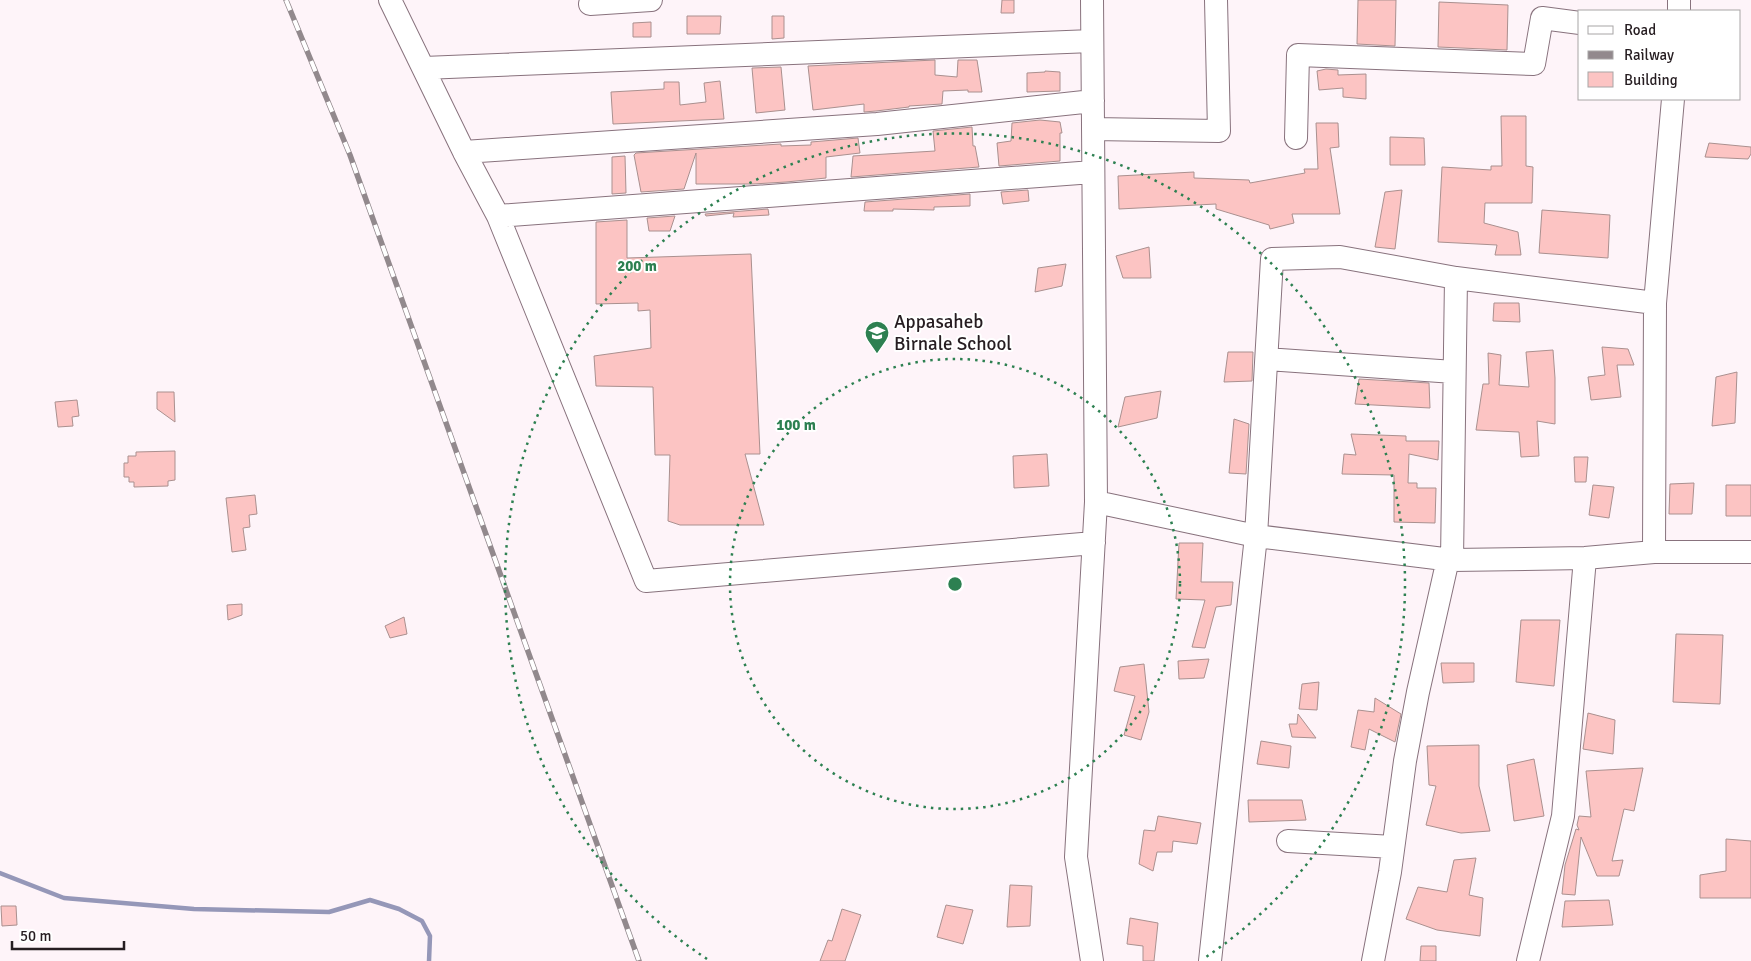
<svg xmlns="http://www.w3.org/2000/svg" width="1751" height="961" viewBox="0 0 1751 961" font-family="Signika,sans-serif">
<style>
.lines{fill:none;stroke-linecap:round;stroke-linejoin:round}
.stream{stroke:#9597b8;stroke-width:4.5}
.building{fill:#fcc4c3;stroke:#aa908f}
.minor-casing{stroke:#88727d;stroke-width:24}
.minor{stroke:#fff;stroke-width:22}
.rail-casing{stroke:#92898d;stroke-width:5.5}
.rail{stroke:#fff;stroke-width:4;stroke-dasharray:11;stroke-linecap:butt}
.ring{fill:none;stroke:#2d8051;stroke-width:2.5;stroke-dasharray:2.5 5}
.labels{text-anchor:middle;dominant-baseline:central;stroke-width:4;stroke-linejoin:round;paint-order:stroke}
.poi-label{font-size:19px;fill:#261d21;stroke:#fff;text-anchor:start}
.centre{fill:#2d8051;stroke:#fff;stroke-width:2.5}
.ring-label{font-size:15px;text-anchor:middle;font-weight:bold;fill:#2d8051;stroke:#fff;stroke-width:4;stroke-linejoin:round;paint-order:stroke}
</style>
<rect width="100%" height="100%" fill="#fef4f9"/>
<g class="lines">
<path class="stream" d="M 0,873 L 64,898 L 194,909 L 329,912 L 370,900 L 399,909 L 422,921 L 430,936 L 429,961"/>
</g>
<path class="building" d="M 1002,0 L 1014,0 L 1014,13 L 1001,13 Z
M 1358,0 L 1396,0 L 1395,46 L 1357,44 Z
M 1439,2 L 1508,5 L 1507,50 L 1438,47 Z
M 687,16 L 721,16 L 720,34 L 687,34 Z
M 772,16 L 784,16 L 784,38 L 772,39 Z
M 651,22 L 651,37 L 633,37 L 633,23 Z
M 935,60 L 935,75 L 957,77 L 958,60 L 977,60 L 982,92 L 968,92 L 968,90 L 943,91 L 942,104 L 909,106 L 909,107 L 876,111 L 864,112 L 864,104 L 813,110 L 808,66 Z
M 781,67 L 785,110 L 756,113 L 752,68 Z
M 1326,69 L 1338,70 L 1338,75 L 1366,74 L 1366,99 L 1343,97 L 1343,88 L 1319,90 L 1317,71 Z
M 1045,71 L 1060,72 L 1060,91 L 1027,92 L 1027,73 L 1045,72 Z
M 720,81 L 724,119 L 613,124 L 611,92 L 664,89 L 664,82 L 679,82 L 680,105 L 706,102 L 704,83 Z
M 1501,116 L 1526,116 L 1526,166 L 1533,167 L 1532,203 L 1485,203 L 1484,223 L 1518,232 L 1521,255 L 1495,255 L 1497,245 L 1438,242 L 1442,167 L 1491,170 L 1491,166 L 1502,166 Z
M 1040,120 L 1060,122 L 1062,133 L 1060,133 L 1060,161 L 999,166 L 997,143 L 1011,141 L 1012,123 Z
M 1316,123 L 1338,123 L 1339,147 L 1330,148 L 1340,214 L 1292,214 L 1294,223 L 1270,229 L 1269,225 L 1216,209 L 1216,204 L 1119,209 L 1118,176 L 1194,172 L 1194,178 L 1249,180 L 1250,183 L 1305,173 L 1304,169 L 1318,169 Z
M 972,127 L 973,146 L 975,146 L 979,167 L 851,177 L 853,156 L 935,151 L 933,131 Z
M 1390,137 L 1424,138 L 1425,165 L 1390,165 Z
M 858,138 L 860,153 L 826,157 L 826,178 L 786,182 L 753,184 L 696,184 L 696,153 L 684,189 L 641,192 L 634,155 L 636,153 L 781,144 L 781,146 L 811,145 L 811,142 Z
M 1709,143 L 1751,147 L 1751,154 L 1748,159 L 1705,157 Z
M 625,156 L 626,193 L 612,194 L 612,157 Z
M 1028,190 L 1029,201 L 1003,204 L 1001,192 Z
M 1402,190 L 1395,249 L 1375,247 L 1385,192 Z
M 970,194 L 970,206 L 934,207 L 934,210 L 893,209 L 893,211 L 864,211 L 865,202 Z
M 768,209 L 769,215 L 733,217 L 734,213 L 706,216 L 705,214 Z
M 1542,210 L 1610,215 L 1608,258 L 1539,253 Z
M 675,216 L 670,231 L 649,231 L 647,218 Z
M 627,220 L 627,258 L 751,254 L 760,454 L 745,454 L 764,525 L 680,525 L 668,521 L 670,455 L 655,455 L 653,387 L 596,386 L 594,356 L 651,348 L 650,310 L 638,311 L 638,303 L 596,304 L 596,222 Z
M 1149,247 L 1151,278 L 1123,278 L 1116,256 Z
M 1066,264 L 1062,286 L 1035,292 L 1038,268 Z
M 1494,303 L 1519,303 L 1520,322 L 1493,321 Z
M 1602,347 L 1628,349 L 1634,365 L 1617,365 L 1621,397 L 1591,400 L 1588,377 L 1605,375 Z
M 1553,350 L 1555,378 L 1555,424 L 1537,421 L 1539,456 L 1521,457 L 1519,432 L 1476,430 L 1483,384 L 1489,384 L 1488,353 L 1501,355 L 1499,385 L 1529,387 L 1526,352 Z
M 1228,352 L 1253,352 L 1252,381 L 1224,382 Z
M 1737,372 L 1735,423 L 1712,426 L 1716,377 Z
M 1359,379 L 1429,383 L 1430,408 L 1355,404 Z
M 1161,391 L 1157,418 L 1118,427 L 1125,397 Z
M 157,392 L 174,392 L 175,422 L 157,409 Z
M 77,400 L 79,416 L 72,417 L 73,426 L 58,427 L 55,402 Z
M 1234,419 L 1249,424 L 1246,474 L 1229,473 Z
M 1351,434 L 1406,436 L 1406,441 L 1439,441 L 1438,460 L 1409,454 L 1408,483 L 1417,483 L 1417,488 L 1436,488 L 1435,523 L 1394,522 L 1394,475 L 1342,474 L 1344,454 L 1356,455 Z
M 175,451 L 175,480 L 168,481 L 168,486 L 134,487 L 134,482 L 129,482 L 129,477 L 124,477 L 124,463 L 128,463 L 128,456 L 136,456 L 136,452 Z
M 1047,454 L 1049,486 L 1014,488 L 1013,456 Z
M 1574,457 L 1588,457 L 1586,482 L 1575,482 Z
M 1694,483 L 1692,514 L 1669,514 L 1670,484 Z
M 1593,485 L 1614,487 L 1609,518 L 1589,515 Z
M 1726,485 L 1751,485 L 1751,516 L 1726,516 Z
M 255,495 L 257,514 L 249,515 L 250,527 L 243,528 L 246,550 L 232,552 L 226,498 Z
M 1179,543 L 1203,543 L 1201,582 L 1233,582 L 1231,605 L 1216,607 L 1205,648 L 1192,647 L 1205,600 L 1176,599 Z
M 242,604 L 242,615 L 228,620 L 227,605 Z
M 404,617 L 407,634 L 390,638 L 385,626 Z
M 1521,620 L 1560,620 L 1554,686 L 1516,682 Z
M 1676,634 L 1723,635 L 1720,704 L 1673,702 Z
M 1209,659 L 1204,678 L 1179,679 L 1178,661 Z
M 1441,663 L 1474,663 L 1474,682 L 1443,683 Z
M 1144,664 L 1149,712 L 1141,740 L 1124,735 L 1135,696 L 1114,691 L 1120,667 Z
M 1319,682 L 1317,710 L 1299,709 L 1302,684 Z
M 1375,698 L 1401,714 L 1395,742 L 1369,729 L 1365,750 L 1351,747 L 1358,710 L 1374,712 Z
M 1588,713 L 1615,720 L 1613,754 L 1583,749 Z
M 1298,714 L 1316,738 L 1292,737 L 1289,724 L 1297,724 Z
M 1261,741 L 1291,746 L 1289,768 L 1257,764 Z
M 1479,745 L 1479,786 L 1490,831 L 1461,833 L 1426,825 L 1436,786 L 1429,785 L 1427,746 Z
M 1534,759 L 1544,816 L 1514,821 L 1507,765 Z
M 1643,768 L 1634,811 L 1624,809 L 1612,861 L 1623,860 L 1619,876 L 1597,876 L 1581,837 L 1575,895 L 1562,894 L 1565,865 L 1576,829 L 1579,830 L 1577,825 L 1579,816 L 1591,817 L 1586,771 Z
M 1248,800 L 1302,800 L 1306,820 L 1249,822 Z
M 1158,816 L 1201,823 L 1197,844 L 1173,841 L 1172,852 L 1157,852 L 1153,871 L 1139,864 L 1144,830 L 1155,831 Z
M 1726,839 L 1751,841 L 1751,898 L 1700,898 L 1700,875 L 1726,871 Z
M 1476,858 L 1469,895 L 1483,898 L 1480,936 L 1437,930 L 1406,919 L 1418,887 L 1447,892 L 1454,860 Z
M 1010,885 L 1032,886 L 1030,926 L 1007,927 Z
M 1609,900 L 1613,925 L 1562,927 L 1565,901 Z
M 946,905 L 973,910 L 963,944 L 937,937 Z
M 1,906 L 16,906 L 17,925 L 2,926 Z
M 842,909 L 861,915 L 845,961 L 820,961 L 828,940 L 832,941 Z
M 1130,918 L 1158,923 L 1154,961 L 1143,961 L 1143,946 L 1127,944 Z
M 1421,946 L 1436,946 L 1436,961 L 1420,961 Z"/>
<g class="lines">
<defs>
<path id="minor" d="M 390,0 L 464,152 L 498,216 L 646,581 L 1094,543
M 1092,0 L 1096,502
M 590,4 L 651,0
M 1679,11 L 1679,0
M 424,68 L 1092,41
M 1093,129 L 1219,131 L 1216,0
M 1296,138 L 1298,55 L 1534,64 L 1542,18 L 1580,23
M 464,152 L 877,124 L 1093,101
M 498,216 L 1093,172
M 1655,303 L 1673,99
M 1267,359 L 1454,372
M 1452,560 L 1456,278 L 1655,303 L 1654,552
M 1288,841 L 1393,847
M 1092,961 L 1076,857 L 1096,502 L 1256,536 L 1452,560 L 1585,558 L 1654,552 L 1751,552
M 1210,961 L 1256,536 L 1272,259 L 1340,257 L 1456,278
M 1373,961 L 1390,872 L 1405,761 L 1418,692 L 1448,559
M 1528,961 L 1563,816 L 1585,558"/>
</defs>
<use href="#minor" class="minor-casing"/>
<use href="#minor" class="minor"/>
<defs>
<path id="rail" d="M 286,0 L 350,155 L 639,961"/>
</defs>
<use href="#rail" class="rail-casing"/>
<use href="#rail" class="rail"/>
</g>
<g class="ring">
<circle cx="955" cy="584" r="225"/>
<path d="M707 959A450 450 0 1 1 1203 959"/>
</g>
<defs>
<symbol id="school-pin" viewBox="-11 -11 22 30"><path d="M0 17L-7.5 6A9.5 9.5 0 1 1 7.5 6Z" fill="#2d8051" stroke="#fff"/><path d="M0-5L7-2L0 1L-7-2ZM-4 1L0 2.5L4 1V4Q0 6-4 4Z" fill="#fff"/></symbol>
</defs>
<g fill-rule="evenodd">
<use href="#school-pin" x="863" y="319" width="28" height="38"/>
</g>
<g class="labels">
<g class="poi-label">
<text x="894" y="322">Appasaheb<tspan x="894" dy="22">Birnale School</tspan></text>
</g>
</g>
<circle cx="955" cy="584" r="8" class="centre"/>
<g class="ring-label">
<text x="637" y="271">200 m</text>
<text x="796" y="430">100 m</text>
</g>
<rect x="1578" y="10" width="162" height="90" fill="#ffffff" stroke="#a8a5a6"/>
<rect x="1588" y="26" width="25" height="8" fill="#ffffff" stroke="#a8a5a6"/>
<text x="1624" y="35" font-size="15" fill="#261d21">Road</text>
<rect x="1588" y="51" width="25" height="8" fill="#92898d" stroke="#a8a5a6"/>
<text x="1624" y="60" font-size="15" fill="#261d21">Railway</text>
<rect x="1588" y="72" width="25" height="15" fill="#fcc4c3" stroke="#a8a5a6"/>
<text x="1624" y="85" font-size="15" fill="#261d21">Building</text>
<path d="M12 941v8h112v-8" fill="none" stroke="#261d21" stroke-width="2.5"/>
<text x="20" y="941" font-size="15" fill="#261d21" stroke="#ffffff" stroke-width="4" paint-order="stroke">50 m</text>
</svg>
